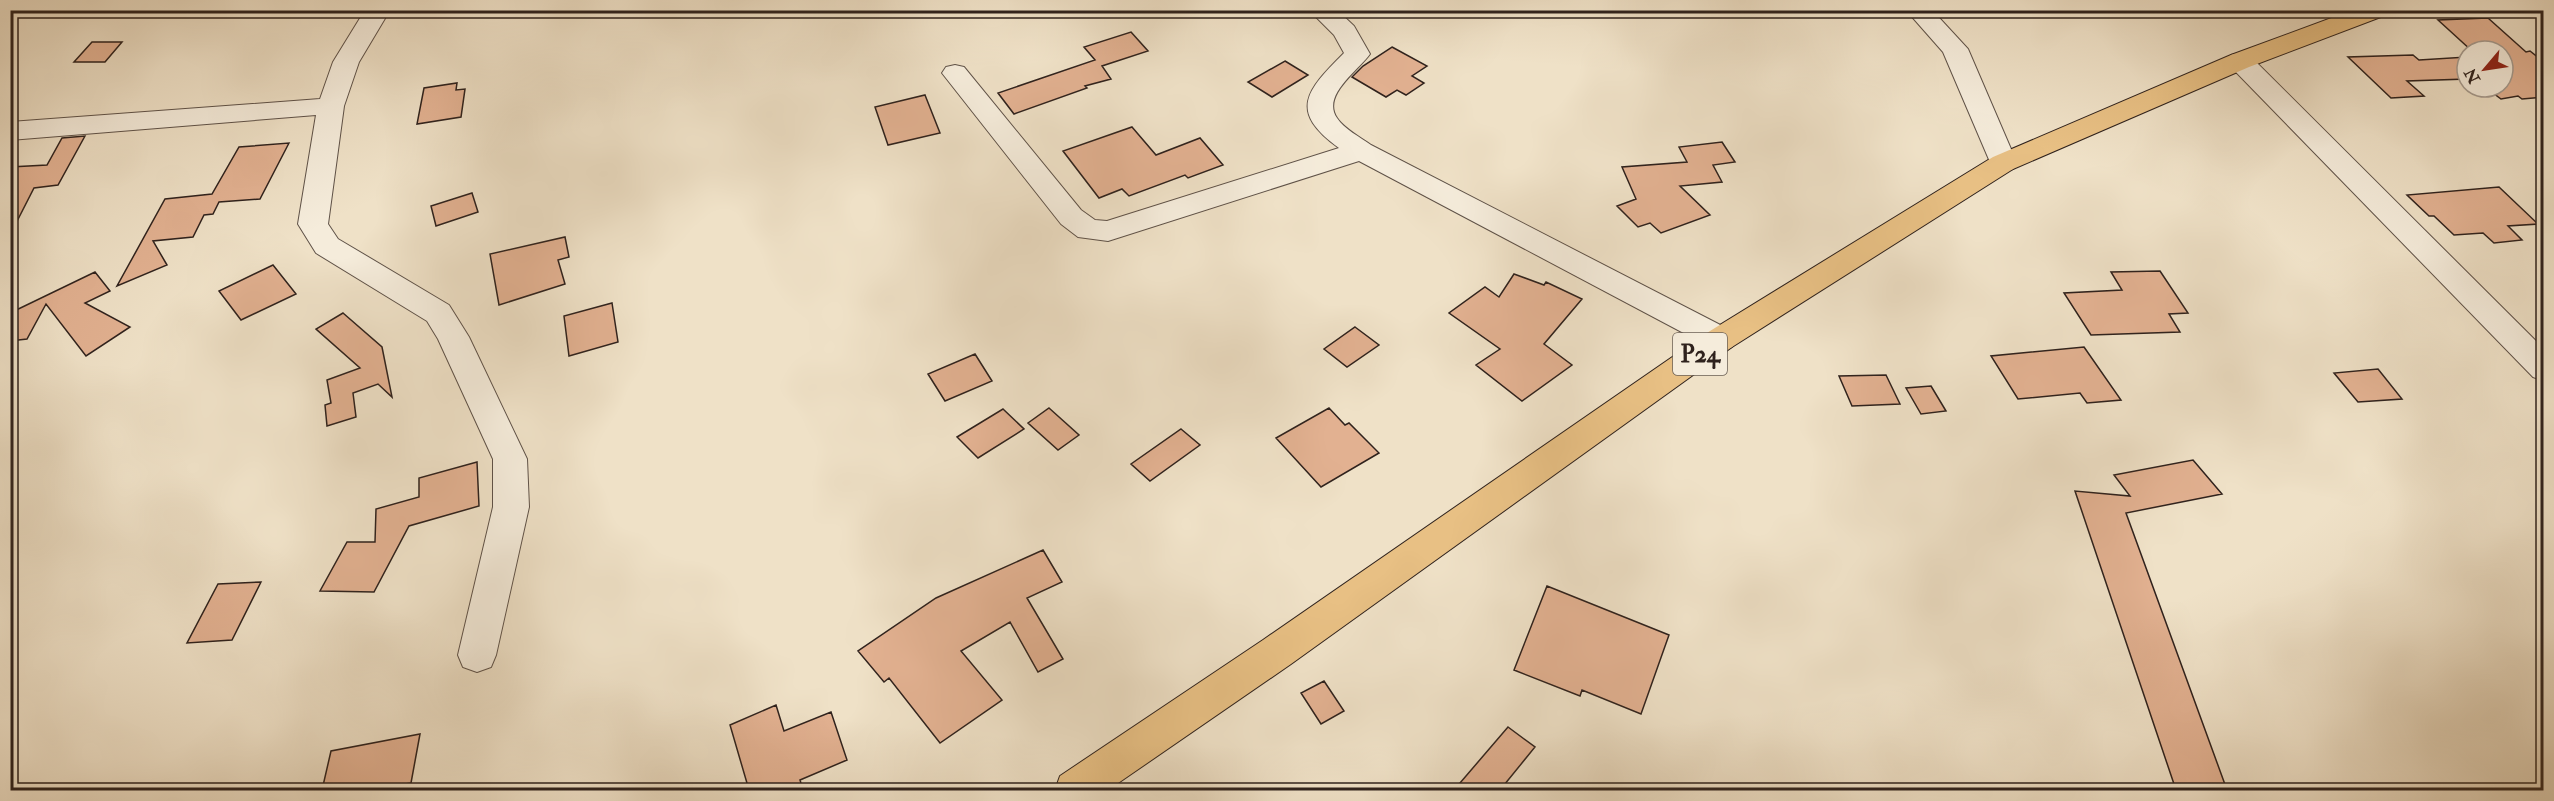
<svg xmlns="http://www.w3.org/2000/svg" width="2554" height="801" viewBox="0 0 2554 801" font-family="'IM FELL Double Pica',serif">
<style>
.building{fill:#e2b191;stroke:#2f221d;stroke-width:1.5}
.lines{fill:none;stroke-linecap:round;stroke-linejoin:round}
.minor-casing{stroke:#5f5248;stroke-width:2}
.major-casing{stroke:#2f221d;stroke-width:2}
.minor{fill:#f5ecdb;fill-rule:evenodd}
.major{fill:#e8c084;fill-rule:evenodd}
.labels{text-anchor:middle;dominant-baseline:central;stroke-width:6;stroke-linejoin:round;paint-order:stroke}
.shield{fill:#f5ecdb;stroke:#6a5f56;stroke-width:1.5}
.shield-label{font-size:24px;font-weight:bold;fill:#2f221d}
</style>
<rect width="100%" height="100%" fill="#efe1c7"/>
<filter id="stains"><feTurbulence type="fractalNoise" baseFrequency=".00333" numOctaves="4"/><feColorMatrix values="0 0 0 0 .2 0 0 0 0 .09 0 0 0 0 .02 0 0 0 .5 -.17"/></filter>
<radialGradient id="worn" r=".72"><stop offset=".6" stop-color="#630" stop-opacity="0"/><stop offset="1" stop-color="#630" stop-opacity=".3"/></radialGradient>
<path class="building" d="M 2488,18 L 2526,52 L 2530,51 L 2544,62 L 2544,97 L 2522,99 L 2518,96 L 2501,99 L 2485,87 L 2503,87 L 2503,51 L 2472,51 L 2438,20 Z
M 1131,32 L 1148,51 L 1102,66 L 1111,79 L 1085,86 L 1087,88 L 1014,114 L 998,93 L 1095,60 L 1084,47 Z
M 92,42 L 122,42 L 105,62 L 74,62 Z
M 1392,47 L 1427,66 L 1412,76 L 1424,83 L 1406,95 L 1397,90 L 1386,97 L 1352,77 L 1363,66 Z
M 2413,55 L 2419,60 L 2467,57 L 2467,79 L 2407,81 L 2424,96 L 2391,98 L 2348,57 Z
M 1285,61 L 1308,75 L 1272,97 L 1248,82 Z
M 457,83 L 456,90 L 465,89 L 461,117 L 417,124 L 424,88 Z
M 925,95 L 940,133 L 888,145 L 875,107 Z
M 1132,127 L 1156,155 L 1200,138 L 1223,165 L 1188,178 L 1185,175 L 1129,196 L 1122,189 L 1099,198 L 1063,151 Z
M 85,136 L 58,185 L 34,188 L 10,235 L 10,167 L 47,165 L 62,138 Z
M 1722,142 L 1735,162 L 1713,165 L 1722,182 L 1680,186 L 1710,215 L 1661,233 L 1650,223 L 1638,227 L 1617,206 L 1636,199 L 1622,167 L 1687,162 L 1679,147 Z
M 289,143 L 260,199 L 219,202 L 213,214 L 204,215 L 193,237 L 153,241 L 167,265 L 117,286 L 165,199 L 212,194 L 239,147 Z
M 2499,187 L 2538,224 L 2508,226 L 2522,240 L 2494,243 L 2483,233 L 2454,235 L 2434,216 L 2429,216 L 2407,195 Z
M 472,193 L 478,212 L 436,226 L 431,206 Z
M 565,237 L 569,257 L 558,260 L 565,284 L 499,305 L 490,254 Z
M 273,265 L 296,294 L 241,320 L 219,291 Z
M 2160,271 L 2188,313 L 2169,314 L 2180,332 L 2091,335 L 2064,293 L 2122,290 L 2111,272 Z
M 95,272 L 110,291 L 85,303 L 130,327 L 86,356 L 46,304 L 27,339 L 10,341 L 10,313 Z
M 1514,274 L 1544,285 L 1546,282 L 1582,299 L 1544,344 L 1572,365 L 1522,401 L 1476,365 L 1500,349 L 1449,313 L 1485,287 L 1499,297 Z
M 612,303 L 618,342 L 569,356 L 564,316 Z
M 343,313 L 382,347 L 392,397 L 378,384 L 353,393 L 356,417 L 327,426 L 325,405 L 331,403 L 327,380 L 360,368 L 316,329 Z
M 1355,327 L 1379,345 L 1347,367 L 1324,349 Z
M 2084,347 L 2121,400 L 2087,403 L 2080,393 L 2018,399 L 1991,356 Z
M 975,354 L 992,381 L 945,401 L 928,374 Z
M 2378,369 L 2402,399 L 2358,402 L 2334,373 Z
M 1886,375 L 1900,404 L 1852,406 L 1839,376 Z
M 1931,386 L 1946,411 L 1921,414 L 1906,388 Z
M 1049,408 L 1079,435 L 1058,450 L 1028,423 Z
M 1329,408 L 1345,425 L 1349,423 L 1379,453 L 1321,487 L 1276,438 Z
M 1003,409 L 1024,429 L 978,458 L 957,437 Z
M 1181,429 L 1200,445 L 1150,481 L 1131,464 Z
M 2193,460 L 2222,494 L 2126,513 L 2227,790 L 2176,790 L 2075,491 L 2130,496 L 2114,475 Z
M 477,462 L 479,506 L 409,526 L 374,592 L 320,591 L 347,542 L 375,542 L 376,509 L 419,497 L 419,478 Z
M 1043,550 L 1062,582 L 1027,598 L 1063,659 L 1038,672 L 1010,622 L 961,651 L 1002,700 L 940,743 L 889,678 L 884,682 L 858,651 L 936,598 Z
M 261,582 L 232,640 L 187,643 L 218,584 Z
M 1547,586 L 1669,635 L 1641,714 L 1582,690 L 1580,696 L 1514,670 Z
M 1324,681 L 1344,711 L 1321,724 L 1301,693 Z
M 776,705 L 784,731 L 831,712 L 847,760 L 800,780 L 803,790 L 749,790 L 730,725 Z
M 1508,727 L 1535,747 L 1500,790 L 1454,790 Z
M 420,734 L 411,783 L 371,790 L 322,790 L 331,751 Z"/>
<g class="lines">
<defs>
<path id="minor" d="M 365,10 L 390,10 L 359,62 L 344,106 L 328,224 L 338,239 L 449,305 L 469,337 L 527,459 L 529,507 L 496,655 L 491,667 L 477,672 L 463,667 L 458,655 L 493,507 L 493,459 L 438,339 L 427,321 L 316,253 L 298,224 L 316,115 L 10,140 L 10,122 L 320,99 L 333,62 Z
M 1309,10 L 1337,10 L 1354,26 L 1370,54 C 1359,70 1321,95 1337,118 C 1344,129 1360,137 1371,145 L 1732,331 L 1737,339 L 1732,347 L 1721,351 L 1710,347 L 1359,161 L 1108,241 L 1078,237 L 1061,224 L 942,73 L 946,67 L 955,65 L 964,67 L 1081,210 L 1095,220 L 1107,221 L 1339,148 C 1288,111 1306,91 1344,53 L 1334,35 Z
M 1906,10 L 1932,10 L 1968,49 L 2017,163 L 2013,169 L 2003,172 L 1993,169 L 1943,52 Z
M 2240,53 L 2249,55 L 2544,349 L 2544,381 L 2533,377 L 2231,67 L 2227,61 L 2231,55 Z"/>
<path id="major" d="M 2353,10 L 2389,10 L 2386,15 L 2249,67 L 2013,169 L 1732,347 L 1291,664 L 1108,790 L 1055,790 L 1060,776 L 1263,640 L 1710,331 L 1993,157 L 2231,55 Z"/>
</defs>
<use href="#minor" class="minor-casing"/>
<use href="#major" class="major-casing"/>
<use href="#minor" class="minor"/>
<use href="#major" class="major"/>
</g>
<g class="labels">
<rect class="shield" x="1673" y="333" width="54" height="42" rx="4.5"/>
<g class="shield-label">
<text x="1700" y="354">P24</text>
</g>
</g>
<rect width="2554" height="801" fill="none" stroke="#efe1c7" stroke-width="36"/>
<rect x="12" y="12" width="2530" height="777" fill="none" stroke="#2f221d" stroke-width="3"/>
<rect x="18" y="18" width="2518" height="765" fill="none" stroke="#2f221d" stroke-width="1.5"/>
<g transform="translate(2485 69) rotate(241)"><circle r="28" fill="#f5ecdb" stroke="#a69b8f" stroke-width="1.5"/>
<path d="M0-4.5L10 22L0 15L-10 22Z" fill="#8f2418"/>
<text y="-9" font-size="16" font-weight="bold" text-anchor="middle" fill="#2f221d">N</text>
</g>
<rect width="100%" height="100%" filter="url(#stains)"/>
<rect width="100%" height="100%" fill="url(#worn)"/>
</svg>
